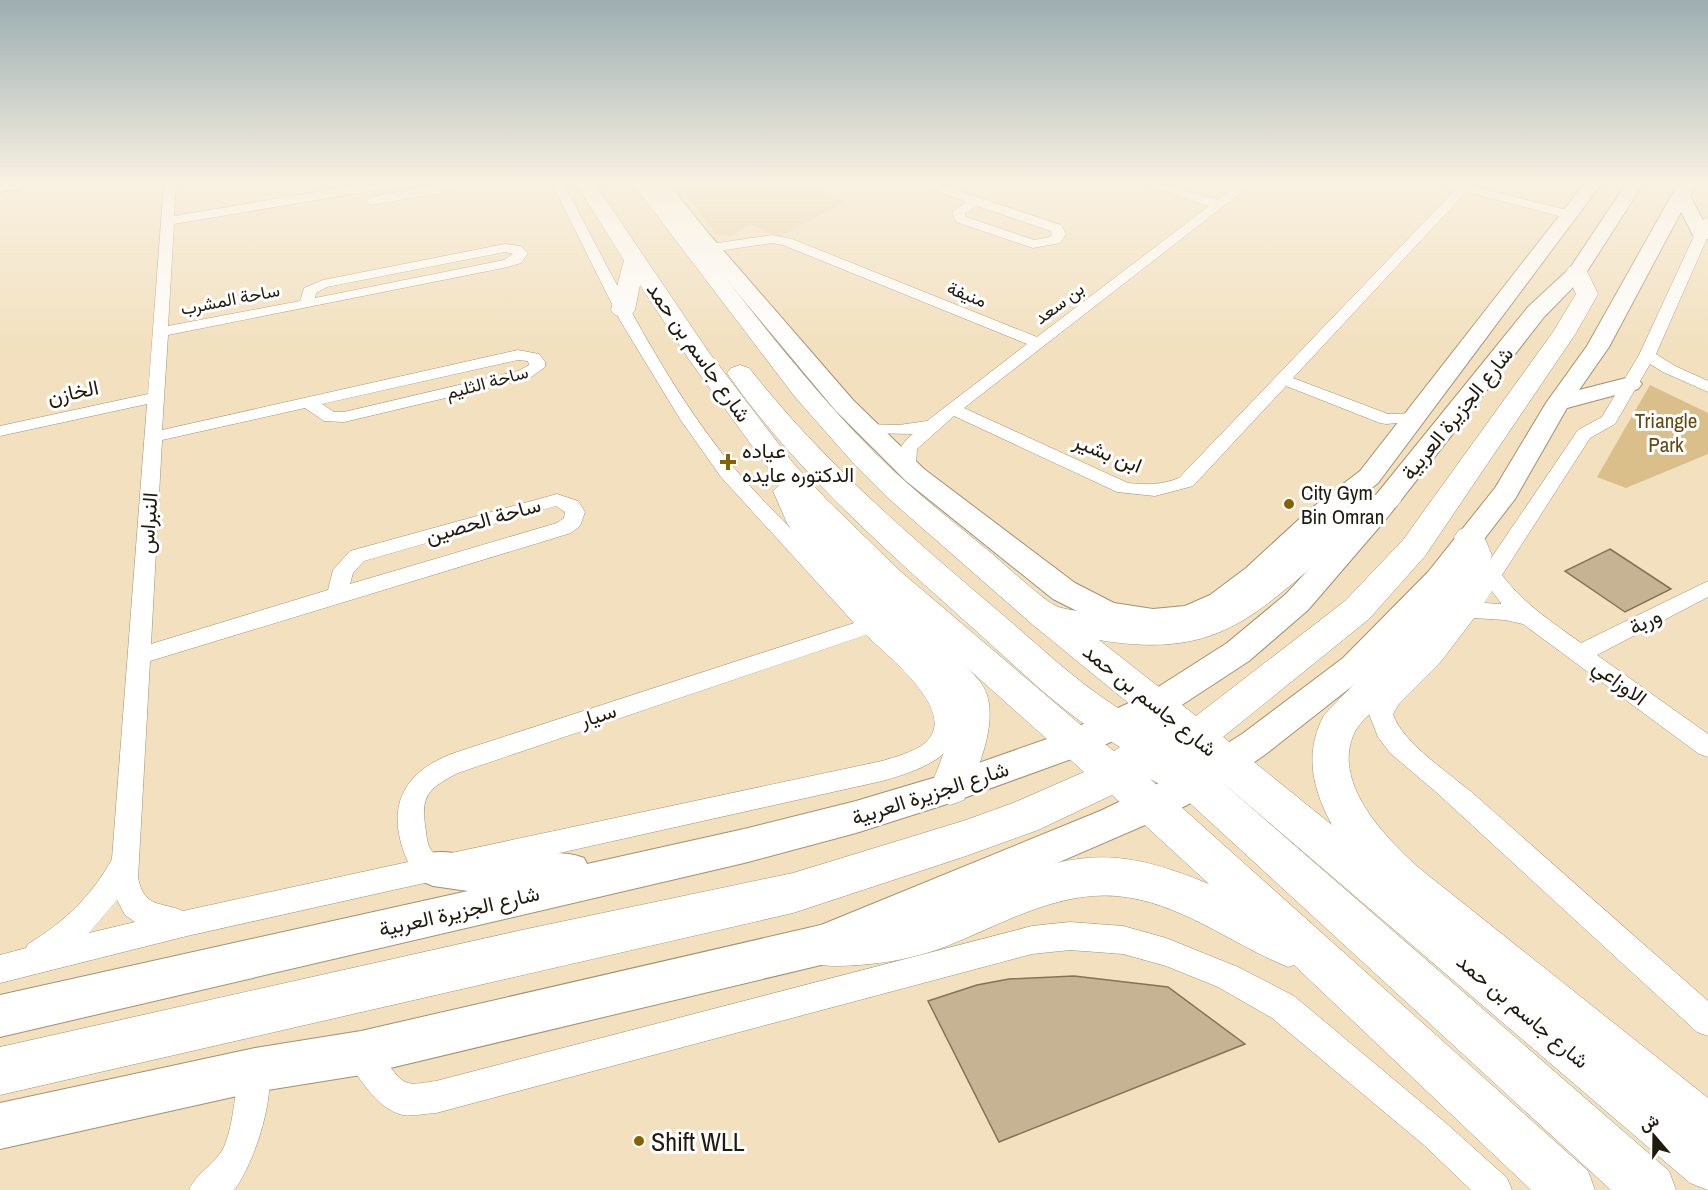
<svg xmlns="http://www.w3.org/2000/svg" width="1708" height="1190" viewBox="0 0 1708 1190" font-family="'Archivo Narrow',Vazirmatn,sans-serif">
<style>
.built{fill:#e8d2ab}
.green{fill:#dabf8b}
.building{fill:#c5b393;stroke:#847355;stroke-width:1.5}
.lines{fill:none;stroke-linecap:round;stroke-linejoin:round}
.street-casing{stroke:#a29171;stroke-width:1}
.secondary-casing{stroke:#a29171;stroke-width:2}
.primary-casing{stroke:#a29171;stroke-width:1}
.street{fill:#fff;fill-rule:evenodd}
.secondary{fill:#fff;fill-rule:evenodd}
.primary{fill:#fff;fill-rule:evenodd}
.poi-dot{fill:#876200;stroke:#fff;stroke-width:2}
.labels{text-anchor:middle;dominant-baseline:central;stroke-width:6;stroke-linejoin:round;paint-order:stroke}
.far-street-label{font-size:18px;fill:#211b0e;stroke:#fff}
.street-label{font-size:21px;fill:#211b0e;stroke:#fff}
.park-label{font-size:21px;fill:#634912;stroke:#fff}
.poi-label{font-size:21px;fill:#211b0e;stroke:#fff;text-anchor:start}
.near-poi-label{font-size:26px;fill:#211b0e;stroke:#fff;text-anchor:start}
</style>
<rect width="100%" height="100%" fill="#f2e0be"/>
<path class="built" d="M 694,184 L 803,184 L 845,202 L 779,237 L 749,224 L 732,236 L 716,235 L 682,188 Z"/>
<path class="green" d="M 1650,385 L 1708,413 L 1708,454 L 1626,488 L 1597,477 Z"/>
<path class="building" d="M 1610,549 L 1671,589 L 1625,612 L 1565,571 Z
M 1074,976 L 1168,987 L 1245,1044 L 999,1142 L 928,1001 L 977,985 L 1009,979 Z"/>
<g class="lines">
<defs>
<path id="street" d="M 164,184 L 176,184 L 174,216 L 364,184 L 395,184 L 389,188 L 174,224 L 168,326 L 300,301 L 304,288 L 323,280 L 505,244 L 521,246 L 528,253 L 521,263 L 508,267 L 168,335 L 162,430 L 518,350 L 539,354 L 545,362 L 545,367 L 530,378 L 344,422 L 324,421 L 305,408 L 162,440 L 151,644 L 328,590 L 333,570 L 350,551 L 557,494 L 578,501 L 585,512 L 580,526 L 571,533 L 150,661 L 138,878 C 145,909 160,901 183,911 L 408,862 C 384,808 402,771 457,752 L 854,623 L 721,477 L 680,419 L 621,322 L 552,184 L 564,184 C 614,279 666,387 735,469 C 754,492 776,513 797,535 C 824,564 850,593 878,621 C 905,647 945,672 956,708 C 972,755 914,772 882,781 L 187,936 L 0,983 L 0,955 L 26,948 L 28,944 C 63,923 92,896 112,859 L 147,404 L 0,436 L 0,426 L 148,394 ZM 505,252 L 513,254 L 504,260 L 315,298 L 316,293 L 327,287 ZM 518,360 L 528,361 L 529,365 L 518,371 L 344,412 L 334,412 L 322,404 ZM 556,506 L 565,512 L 564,518 L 557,523 L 350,584 L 353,573 L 364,561 ZM 866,635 C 886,655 961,712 925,743 C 914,752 895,757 882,761 L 437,856 C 428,849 427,842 426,831 C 420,796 427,789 458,773 ZM 117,900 L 125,915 L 135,922 L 89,933 Z
M 440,184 L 457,184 L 440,193 L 371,205 L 365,201 L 371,197 Z
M 919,184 L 938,184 L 1061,225 L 1066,234 L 1060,243 L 1033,248 L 956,222 L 952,212 L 966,202 ZM 977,206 L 1051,231 L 1052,234 L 1050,237 L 1034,240 L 966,217 L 965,213 Z
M 1145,184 L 1165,184 L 1217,200 L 1238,184 L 1252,184 L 964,408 L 1128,483 C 1146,485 1162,485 1179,478 L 1455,190 L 1447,188 L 1445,184 L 1464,184 L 1575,212 L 1576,215 L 1570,219 L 1466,192 L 1293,378 L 1388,414 L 1422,413 L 1425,417 L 1422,421 L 1386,424 L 1380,423 L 1286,386 L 1193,486 L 1155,496 L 1117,492 L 954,416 L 917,449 L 916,464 L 913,468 L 901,468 C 893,454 902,443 913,434 L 867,433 L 861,432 L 858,428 L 861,424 L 899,425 L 927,421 L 1027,344 L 783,245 L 772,243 L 711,252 L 704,248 L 711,244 L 772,235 L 792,239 L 1037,337 L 1209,206 Z
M 1708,217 L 1708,236 L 1656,354 L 1675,366 L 1708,381 L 1708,392 L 1663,372 L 1650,364 L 1615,424 L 1590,438 L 1502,575 C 1524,604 1552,622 1581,643 L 1708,581 L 1708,597 L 1597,655 L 1708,734 L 1708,757 L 1699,754 L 1523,624 L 1505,620 L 1474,618 L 1439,664 L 1399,704 L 1393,714 C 1402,743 1452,775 1476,796 C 1553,864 1631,933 1708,1001 L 1708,1036 L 1697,1032 L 1436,792 L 1390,753 L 1378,737 L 1369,714 L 1383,690 L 1423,652 L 1460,604 L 1578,430 L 1602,417 L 1639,355 L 1701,221 ZM 1492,591 L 1501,603 L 1501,604 L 1484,603 Z
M 1070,922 L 1123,926 L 1166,938 L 1238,967 L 1294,996 L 1447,1124 L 1507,1178 L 1512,1190 L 1471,1190 L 1425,1146 L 1272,1018 L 1218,987 L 1166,966 L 1123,954 L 1070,950 L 1032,954 L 436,1113 C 426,1113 413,1117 403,1115 C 378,1110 354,1074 346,1053 L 350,1042 L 361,1038 C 381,1046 393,1079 408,1083 C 415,1085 428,1082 436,1081 L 1032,926 Z
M 255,1054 L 266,1059 C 279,1089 254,1165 234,1190 L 189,1190 C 197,1172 215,1165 224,1147 C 236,1119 233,1087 244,1059 Z"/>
<path id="secondary" d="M 0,184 L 23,184 L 21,188 L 0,192 Z
M 652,184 L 669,184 L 709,234 L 853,400 L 924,469 L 1075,583 L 1114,603 L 1153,609 L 1185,606 L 1210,595 L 1246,568 L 1309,510 L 1360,471 L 1584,184 L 1601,184 L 1378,483 L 1329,522 L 1266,582 L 1232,611 L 1189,628 L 1153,631 L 1097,621 L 1053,599 L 906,481 L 835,410 L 695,242 Z
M 1626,184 L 1643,184 L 1584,276 L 1544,317 L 1387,518 L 1308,610 L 1249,661 L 1168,714 L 1088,753 L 950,803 L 856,833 L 744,863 L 0,1037 L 0,995 L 468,891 L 433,886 L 419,880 L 414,868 L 419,856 C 444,846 467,858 492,858 C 522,858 555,847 584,858 L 587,864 L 744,829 L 856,801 L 950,773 L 1064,733 L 1144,696 L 1227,643 L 1286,594 L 1367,506 L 1528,307 L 1570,268 Z
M 1678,184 L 1696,184 L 1690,196 L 1708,229 L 1708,239 L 1695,239 L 1681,212 L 1609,347 L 1579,390 L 1630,377 L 1638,379 L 1642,384 L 1638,389 L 1567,408 L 1515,499 L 1448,586 L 1365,676 L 1266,754 L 1208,794 L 1166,816 L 821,965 L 361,1075 L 255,1092 L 0,1149 L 0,1103 L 255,1048 L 361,1031 L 821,925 L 1100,811 L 1182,772 L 1242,734 L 1343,658 L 1428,572 L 1495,488 L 1546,403 L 1587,346 Z"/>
<path id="primary" d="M 576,184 L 595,184 L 708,351 L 793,463 L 826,499 L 900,571 L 1089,732 L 1114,751 L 1120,747 C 1065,716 1021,671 974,629 C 886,550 795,471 727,373 L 731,368 L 740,365 L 749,368 C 823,462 912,538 1003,615 C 1045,651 1086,691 1135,718 L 1137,710 L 1033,625 L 888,498 L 855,465 L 795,397 L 633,184 L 652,184 C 725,275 794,372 876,454 C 911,489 951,520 990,552 C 1003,563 1045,602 1058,607 C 1068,610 1080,611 1091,613 C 1140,622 1189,625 1232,597 C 1269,572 1353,482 1397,494 L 1401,501 C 1395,511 1385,512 1375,518 C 1364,524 1354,531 1345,539 C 1257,611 1224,661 1099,640 L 1196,716 L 1345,601 L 1403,540 L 1553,332 L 1576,294 L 1566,272 L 1569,267 L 1577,265 L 1585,267 L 1598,294 L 1576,333 L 1425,556 L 1369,619 L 1223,737 L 1332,825 C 1312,788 1304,753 1324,715 L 1404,633 L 1456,567 L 1460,555 L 1454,537 L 1459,530 L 1470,526 L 1481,530 L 1492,555 C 1485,578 1471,594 1457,613 C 1434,643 1411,670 1386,698 C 1376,709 1358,722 1353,736 C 1333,785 1387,839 1419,868 L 1708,1098 L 1708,1190 L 1690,1183 L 1216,777 L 1669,1171 L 1676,1190 L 1611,1190 L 1181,795 L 1150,779 L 1588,1171 L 1595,1190 L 1531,1190 L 1294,965 L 1288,967 C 1231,944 1179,901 1116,896 C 1053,891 996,928 939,949 C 912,958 887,963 859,965 C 839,966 823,968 805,960 L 799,945 L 805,930 C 839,916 878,923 913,914 C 941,908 968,895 994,884 C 1082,849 1121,848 1209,884 L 1112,795 L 1038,830 L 966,856 L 793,913 L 0,1095 L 0,1047 L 522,930 L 793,873 L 966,820 L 1013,803 L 1084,772 L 947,650 C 958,660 972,671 981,683 C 1003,713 978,771 964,800 L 950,805 L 936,800 L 930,788 C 944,752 953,738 950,698 L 800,542 L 787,523 L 773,491 L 780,484 L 690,361 L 640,285 L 635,310 L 631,315 L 623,317 L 615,315 L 611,310 L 624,260 Z"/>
</defs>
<use href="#street" class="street-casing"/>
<use href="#secondary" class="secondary-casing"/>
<use href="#primary" class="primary-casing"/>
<use href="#street" class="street"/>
<use href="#secondary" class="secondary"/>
<use href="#primary" class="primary"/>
</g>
<linearGradient id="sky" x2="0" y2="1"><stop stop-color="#9caeb1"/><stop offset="0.52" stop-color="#f9f1e2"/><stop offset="1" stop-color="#f9f1e2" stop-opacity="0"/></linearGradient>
<rect width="1708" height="351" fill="url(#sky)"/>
<g class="poi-dot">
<path d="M725 453h6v6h6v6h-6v6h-6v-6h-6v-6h6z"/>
<circle cx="1289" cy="504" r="6"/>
<circle cx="639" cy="1141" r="6"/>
</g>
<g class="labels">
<g class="far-street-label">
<text transform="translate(967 294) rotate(22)">منيفة</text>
<text transform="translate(230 299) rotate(-11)">ساحة المشرب</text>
<text transform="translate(1059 303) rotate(-37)">بن سعد</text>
<text transform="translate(487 382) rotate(-15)">ساحة الثليم</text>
</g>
<g class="street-label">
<text transform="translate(699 352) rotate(55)">شارع جاسم بن حمد</text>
<text transform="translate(73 392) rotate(-12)">الخازن</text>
<text transform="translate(1457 413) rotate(-51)">شارع الجزيرة العربية</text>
<text transform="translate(1108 453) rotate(22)">ابن بشير</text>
<text transform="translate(483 520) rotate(-16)">ساحة الحصين</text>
<text transform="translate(148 523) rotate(-86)">النبراس</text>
<text transform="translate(1645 621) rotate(-27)">وربة</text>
<text transform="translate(1620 682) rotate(37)">الاوزاعي</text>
<text transform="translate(1150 700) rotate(39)">شارع جاسم بن حمد</text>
<text transform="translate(598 715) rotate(-18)">سيار</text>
<text transform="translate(930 793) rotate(-18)">شارع الجزيرة العربية</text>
<text transform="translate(459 911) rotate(-13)">شارع الجزيرة العربية</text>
<text transform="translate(1523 1011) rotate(40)">شارع جاسم بن حمد</text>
</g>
<g class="park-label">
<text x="1666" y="420">Triangle<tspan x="1666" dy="24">Park</tspan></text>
</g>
<g class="poi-label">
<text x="742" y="450">عياده<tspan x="742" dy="24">الدكتوره عايده</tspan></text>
<text x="1301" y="492">City Gym<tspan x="1301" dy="24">Bin Omran</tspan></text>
</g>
<g class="near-poi-label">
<text x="651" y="1141">Shift WLL</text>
</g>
</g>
<g transform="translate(1654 1136) rotate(340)" stroke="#ffffff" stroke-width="4.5" paint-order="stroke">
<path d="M0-4.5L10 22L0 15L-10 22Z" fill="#211b0e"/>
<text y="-9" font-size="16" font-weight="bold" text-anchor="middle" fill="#211b0e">ش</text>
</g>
</svg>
